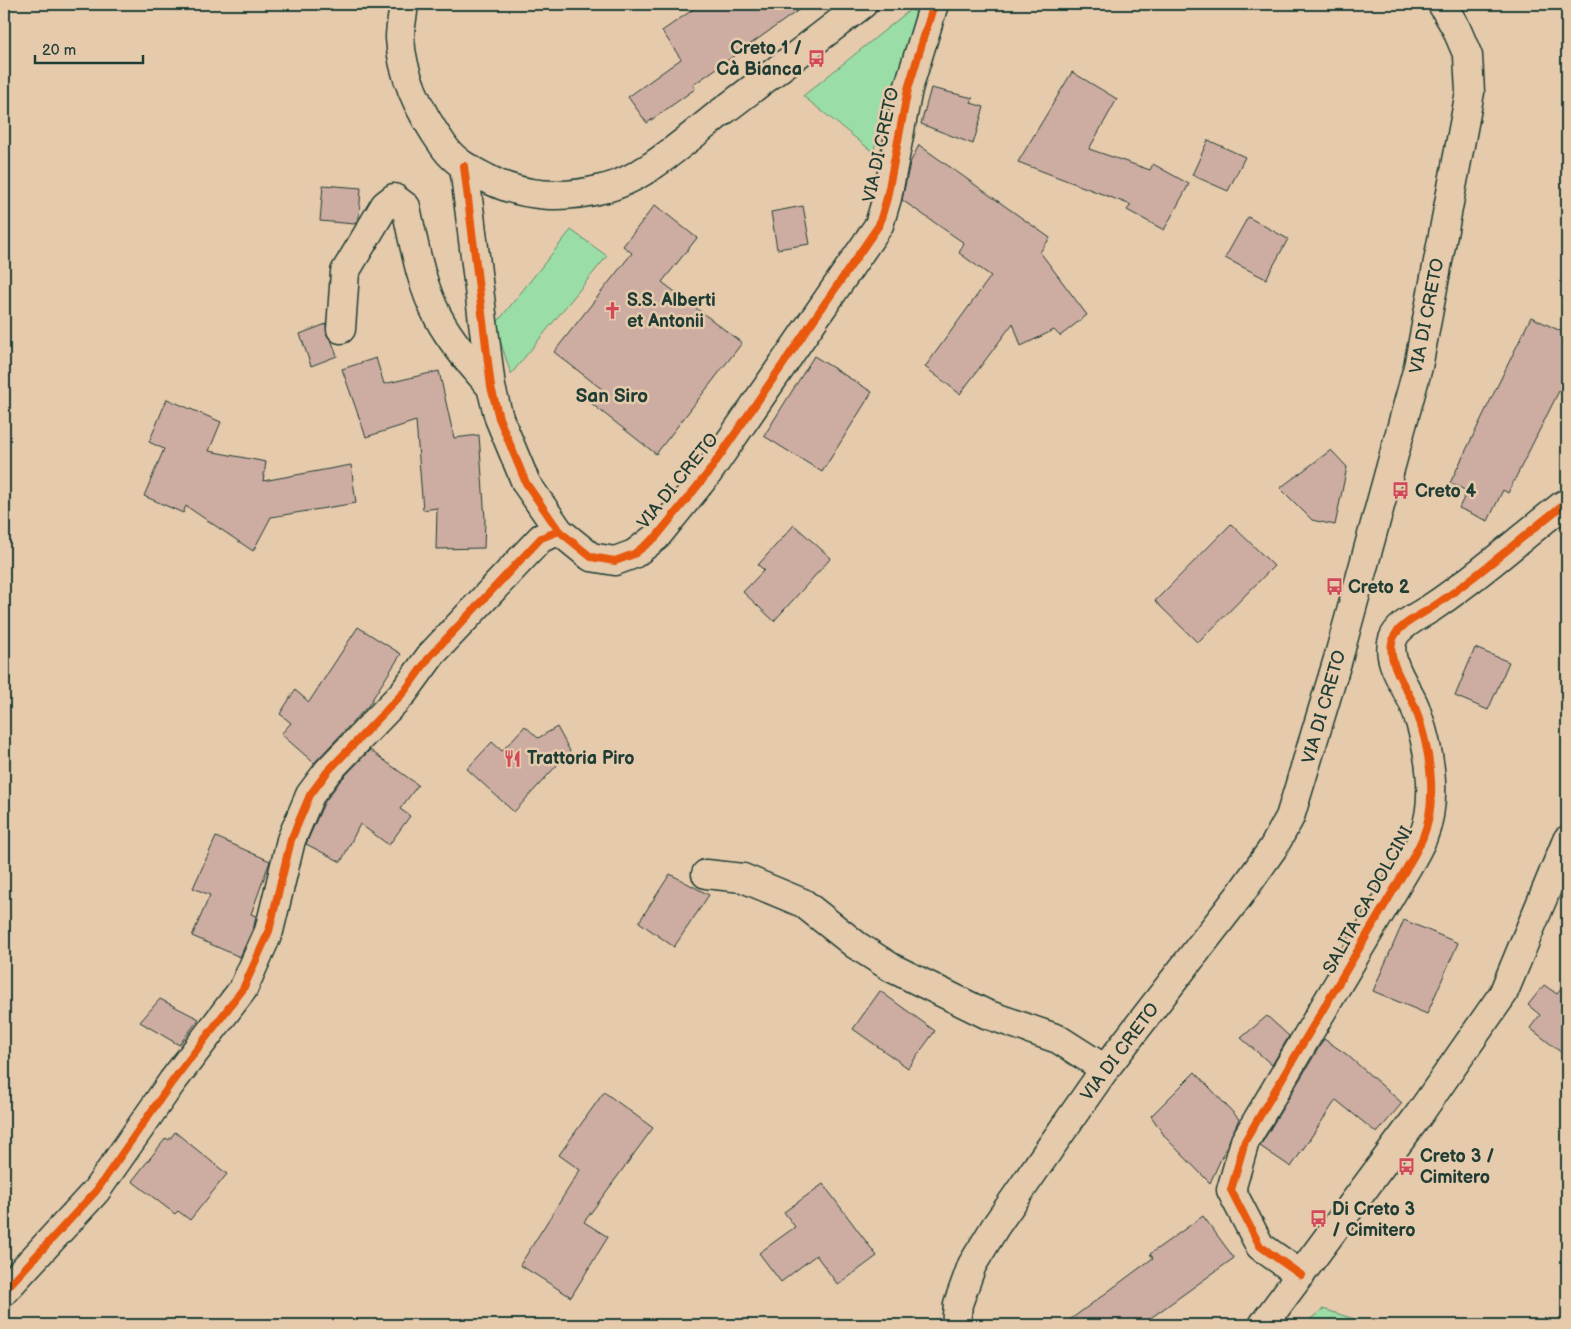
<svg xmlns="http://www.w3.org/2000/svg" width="1571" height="1329" viewBox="0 0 1571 1329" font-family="'Balsamiq Sans',sans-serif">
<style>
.green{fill:#9bdda7;stroke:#5d8d6e}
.building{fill:#cdaca2;stroke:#1f3d34}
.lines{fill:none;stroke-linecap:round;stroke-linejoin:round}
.street-casing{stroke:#1f3d34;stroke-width:31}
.secondary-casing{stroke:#1f3d34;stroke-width:31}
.street{stroke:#e5caac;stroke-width:28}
.secondary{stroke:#e5caac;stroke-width:28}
.cycleway-casing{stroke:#e5caac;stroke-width:11}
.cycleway{stroke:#e8590c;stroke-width:8}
.labels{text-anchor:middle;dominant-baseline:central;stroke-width:5;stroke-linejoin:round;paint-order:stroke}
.poi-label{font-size:18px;font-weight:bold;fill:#1f3d34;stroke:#e5caac;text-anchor:start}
.street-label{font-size:18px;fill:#1f3d34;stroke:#e5caac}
.neighbourhood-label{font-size:19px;font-weight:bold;fill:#1f3d34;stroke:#e5caac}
</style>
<rect width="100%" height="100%" fill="#e5caac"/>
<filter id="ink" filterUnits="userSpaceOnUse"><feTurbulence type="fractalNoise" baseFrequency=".02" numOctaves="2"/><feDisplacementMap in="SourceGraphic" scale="10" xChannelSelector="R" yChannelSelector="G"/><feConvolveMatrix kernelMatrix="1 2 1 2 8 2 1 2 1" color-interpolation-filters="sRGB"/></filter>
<g filter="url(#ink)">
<path class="green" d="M 910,10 L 919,13 L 873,152 L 803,96 Z
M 571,230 L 607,256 L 511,374 L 495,325 Z
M 1323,1309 L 1373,1325 L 1303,1325 Z"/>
<path class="building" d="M 701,4 L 807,4 L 693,85 L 695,89 L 647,123 L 628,97 L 681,59 L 662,31 Z
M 1072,72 L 1117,99 L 1089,149 L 1150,170 L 1153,164 L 1189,184 L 1164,230 L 1127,210 L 1131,205 L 1018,162 Z
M 931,88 L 973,98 L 971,103 L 984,107 L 973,144 L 921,124 Z
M 1208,140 L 1245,157 L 1228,191 L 1192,175 Z
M 919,145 L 1050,238 L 1040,252 L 1087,315 L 1060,336 L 1054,330 L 1021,346 L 1013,323 L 960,394 L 925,367 L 991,276 L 959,253 L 964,243 L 902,200 L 910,163 Z
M 323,185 L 361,188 L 359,217 L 355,224 L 320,221 Z
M 655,205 L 697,238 L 662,282 L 742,343 L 656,454 L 592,404 L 603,390 L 554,352 L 632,253 L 623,246 Z
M 803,206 L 810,244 L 777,249 L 771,212 Z
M 1248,217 L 1288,239 L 1266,279 L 1225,258 Z
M 1531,317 L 1567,334 L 1567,392 L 1560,389 L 1508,493 L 1503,490 L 1488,521 L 1459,508 L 1467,491 L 1450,483 Z
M 326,324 L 327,335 L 332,342 L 337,356 L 311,366 L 300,334 Z
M 814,356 L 872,392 L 822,472 L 764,436 Z
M 376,358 L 384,384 L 439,371 L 454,438 L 479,435 L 485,519 L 484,548 L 436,549 L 437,508 L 423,510 L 416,421 L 366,437 L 342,369 Z
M 167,399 L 221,422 L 209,451 L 266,462 L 263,481 L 351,465 L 356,503 L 271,517 L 253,551 L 186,506 L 183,513 L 144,496 L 164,449 L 149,442 Z
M 1331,450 L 1347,467 L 1335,525 L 1312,520 L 1280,488 Z
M 1231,524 L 1274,566 L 1198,643 L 1155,601 Z
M 794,525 L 831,558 L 774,621 L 743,592 L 764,570 L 758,565 Z
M 358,627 L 401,654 L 368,706 L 314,763 L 281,734 L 291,723 L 280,714 L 295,690 L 309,702 Z
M 1475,648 L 1509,662 L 1488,710 L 1455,696 Z
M 525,726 L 538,738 L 557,727 L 570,751 L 514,812 L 467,769 L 492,742 L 502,751 Z
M 370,750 L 418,785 L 400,809 L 410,816 L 389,845 L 360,824 L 341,862 L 306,844 L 324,803 L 340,781 Z
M 216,837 L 270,861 L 251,914 L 256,916 L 254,926 L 240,957 L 192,936 L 210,895 L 193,888 Z
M 670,874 L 709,895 L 674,947 L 639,922 Z
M 1404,920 L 1458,943 L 1427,1014 L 1373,991 Z
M 1567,982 L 1567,1057 L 1530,1028 L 1540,1015 L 1528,1005 L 1544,985 L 1557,994 Z
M 880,991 L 935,1031 L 908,1068 L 853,1029 Z
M 160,999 L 199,1019 L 179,1045 L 140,1022 Z
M 1267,1016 L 1289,1036 L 1272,1065 L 1241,1038 Z
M 1324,1039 L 1346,1054 L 1402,1103 L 1377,1133 L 1336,1100 L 1291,1167 L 1260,1146 Z
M 1195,1072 L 1239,1119 L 1210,1183 L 1166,1138 L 1151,1116 Z
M 604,1092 L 653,1128 L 584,1222 L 608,1237 L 571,1297 L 520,1265 L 580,1170 L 559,1155 Z
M 175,1132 L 227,1174 L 190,1220 L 178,1211 L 175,1214 L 132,1181 L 166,1138 L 169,1140 Z
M 823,1184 L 877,1256 L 838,1285 L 816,1255 L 781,1282 L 759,1253 L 795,1227 L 784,1212 Z
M 1203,1216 L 1234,1258 L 1141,1325 L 1063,1325 L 1153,1258 L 1150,1254 Z"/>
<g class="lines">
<defs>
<path id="street" d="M 464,166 L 491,387 L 499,418 L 526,483 L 559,531 L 591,557 L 615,561 L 634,554 L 656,537 L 708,473 L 879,225 L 887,198 L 908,89 L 934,4
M 341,329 L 345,272 L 385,205 L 394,198 L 406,207 C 414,243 420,283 438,317 C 451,342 472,365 491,387
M 706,874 L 743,878 L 803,903 L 856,945 L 892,968 L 986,1014 L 1058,1039 L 1105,1069
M 1301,1275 L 1260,1246 L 1231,1190 L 1245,1141 L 1399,881 C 1407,867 1417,852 1423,837 C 1439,797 1429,746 1415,707 C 1407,687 1385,661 1393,639 C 1398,625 1419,616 1431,608 C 1477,578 1519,539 1563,505
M 4,1291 L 96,1191 L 172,1082 L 243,989 L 269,931 L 291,840 L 310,795 L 328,771 L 404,692 L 431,655 L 541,538 L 559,531"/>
<path id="secondary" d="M 404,4 C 403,15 400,27 400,38 C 402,78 422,116 445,148 C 456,163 471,170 488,179 C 522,197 564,199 602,189 C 643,180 686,140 719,114 C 767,78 815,41 863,4
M 956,1325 L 958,1304 L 972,1265 L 995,1227 L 1105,1069 L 1239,896 L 1273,848 L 1290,817 L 1338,659 L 1418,367 L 1470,92 L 1468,56 L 1456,28 L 1442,4
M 1263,1325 L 1418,1116 L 1503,994 L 1567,840"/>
</defs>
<use href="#street" class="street-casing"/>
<use href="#secondary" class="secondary-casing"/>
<use href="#street" class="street"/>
<use href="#secondary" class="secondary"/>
<defs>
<path id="cycleway" d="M 464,166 L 491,387 L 499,418 L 526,483 L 559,531 L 591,557 L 615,561 L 634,554 L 656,537 L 708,473 L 879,225 L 887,198 L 908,89 L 934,4
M 1301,1275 L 1260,1246 L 1231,1190 L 1245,1141 L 1399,881 C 1407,867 1417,852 1423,837 C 1439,797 1429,746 1415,707 C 1407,687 1385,661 1393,639 C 1398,625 1419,616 1431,608 C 1477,578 1519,539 1563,505
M 4,1291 L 96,1191 L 172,1082 L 243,989 L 269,931 L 291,840 L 310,795 L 328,771 L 404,692 L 431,655 L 541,538 L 559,531"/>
</defs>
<use href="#cycleway" class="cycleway-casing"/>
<use href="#cycleway" class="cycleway"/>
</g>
</g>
<defs>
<symbol id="bus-bare" viewBox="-9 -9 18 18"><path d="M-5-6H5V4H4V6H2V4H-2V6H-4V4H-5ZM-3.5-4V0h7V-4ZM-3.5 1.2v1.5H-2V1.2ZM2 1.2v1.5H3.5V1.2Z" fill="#d1495b" stroke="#e5caac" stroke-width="2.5" paint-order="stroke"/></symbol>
<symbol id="church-bare" viewBox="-9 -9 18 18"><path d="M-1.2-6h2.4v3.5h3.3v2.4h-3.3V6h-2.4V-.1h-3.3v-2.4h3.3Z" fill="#d1495b" stroke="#e5caac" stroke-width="2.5" paint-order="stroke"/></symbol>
<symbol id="restaurant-bare" viewBox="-9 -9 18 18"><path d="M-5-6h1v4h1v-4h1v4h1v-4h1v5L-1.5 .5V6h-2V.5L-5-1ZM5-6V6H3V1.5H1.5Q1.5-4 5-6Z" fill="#d1495b" stroke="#e5caac" stroke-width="2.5" paint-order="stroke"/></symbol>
</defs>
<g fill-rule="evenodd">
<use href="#bus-bare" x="804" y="46" width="25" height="25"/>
<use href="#church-bare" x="600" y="298" width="25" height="25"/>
<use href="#bus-bare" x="1388" y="478" width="25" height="25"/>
<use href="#bus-bare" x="1322" y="574" width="25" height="25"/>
<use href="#restaurant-bare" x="500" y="746" width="25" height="25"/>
<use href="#bus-bare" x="1394" y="1154" width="25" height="25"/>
<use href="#bus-bare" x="1306" y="1206" width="25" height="25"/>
</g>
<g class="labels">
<g class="poi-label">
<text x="802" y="48" text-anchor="end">Creto 1 /<tspan x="802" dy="21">Cà Bianca</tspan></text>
<text x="627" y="300">S.S. Alberti<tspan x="627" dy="21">et Antonii</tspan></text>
<text x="1415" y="491">Creto 4</text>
<text x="1348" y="587">Creto 2</text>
<text x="527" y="758">Trattoria Piro</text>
<text x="1420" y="1156">Creto 3 /<tspan x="1420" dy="21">Cimitero</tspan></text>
<text x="1332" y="1209">Di Creto 3<tspan x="1332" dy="21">/ Cimitero</tspan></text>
</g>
<g class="street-label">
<text transform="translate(881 145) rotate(-78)">VIA DI CRETO</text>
<text transform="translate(1427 316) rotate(-79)">VIA DI CRETO</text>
<text transform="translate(678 481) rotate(-51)">VIA DI CRETO</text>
<text transform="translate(1324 707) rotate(-74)">VIA DI CRETO</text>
<text transform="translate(1368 900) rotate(-61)">SALITA CA DOLCINI</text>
<text transform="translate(1120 1052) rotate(-53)">VIA DI CRETO</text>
</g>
<g class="neighbourhood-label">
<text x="612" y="396">San Siro</text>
</g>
</g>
<rect width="1571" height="1329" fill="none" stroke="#e5caac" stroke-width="20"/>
<rect x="10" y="10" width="1551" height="1309" fill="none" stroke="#1f3d34" stroke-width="2" filter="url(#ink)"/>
<path d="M35 55v8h108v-8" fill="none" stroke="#1f3d34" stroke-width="2.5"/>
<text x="42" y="55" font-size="15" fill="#1f3d34" stroke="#e5caac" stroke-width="4" paint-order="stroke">20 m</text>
</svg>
